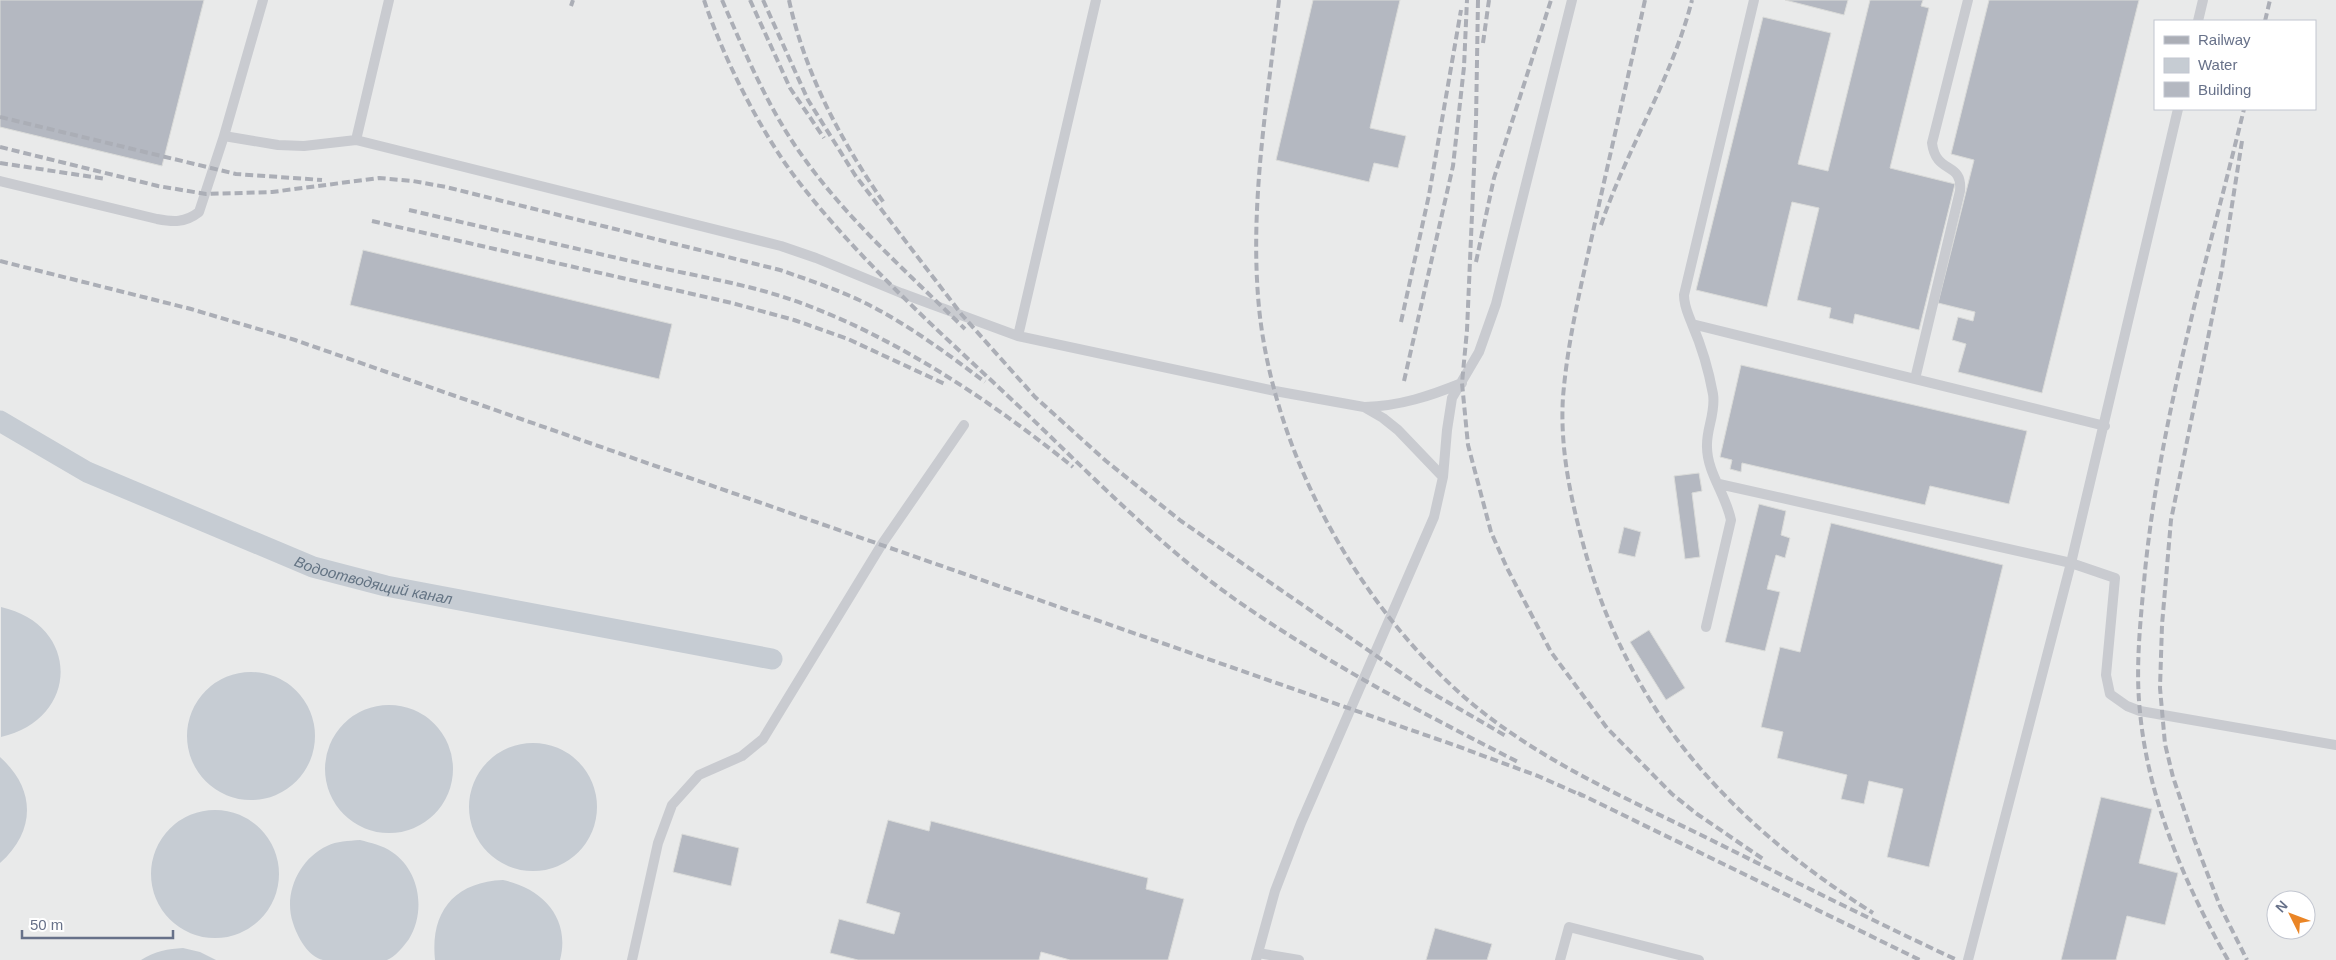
<svg xmlns="http://www.w3.org/2000/svg" width="2336" height="960" viewBox="0 0 2336 960" font-family="Arial,sans-serif">
<style>
.built{fill:#e9eaea;fill-rule:evenodd}
.water{fill:#c6ccd3}
.lines{fill:none;stroke-linecap:round;stroke-linejoin:round}
.canal{stroke:#c6ccd3;stroke-width:21}
.building{fill:#b4b8c1;stroke:#dadbd9}
.lane{stroke:#c9cbd0;stroke-width:10}
.rail{stroke:#abaeb6;stroke-width:4;stroke-dasharray:8 4;stroke-linecap:butt}
.labels{text-anchor:middle;dominant-baseline:central;stroke-width:5;stroke-linejoin:round;paint-order:stroke}
.water-label{font-size:15px;font-style:italic;fill:#637383;stroke:#fff}
</style>
<rect width="100%" height="100%" fill="#f8f9f7"/>
<path class="built" d="M 0,0 L 2336,0 L 2336,960 L 0,960 ZM 2155,21 L 2315,21 L 2315,109 L 2155,109 ZM 2276,900 L 2306,900 L 2306,930 L 2276,930 Z"/>
<path class="water" d="M 1,607 C 81,625 80,719 1,737 Z
M187 736a64 64 0 1 1 128 0a64 64 0 1 1-128 0Z
M325 769a64 64 0 1 1 128 0a64 64 0 1 1-128 0Z
M469 807a64 64 0 1 1 128 0a64 64 0 1 1-128 0Z
M 0,757 C 36,789 36,831 0,863 Z
M151 874a64 64 0 1 1 128 0a64 64 0 1 1-128 0Z
M 360,840 C 371,843 382,845 392,852 C 420,871 426,911 409,939 C 404,946 395,957 387,960 C 375,960 358,960 345,960 C 338,960 329,960 323,960 C 308,957 297,936 293,923 C 283,894 299,859 327,846 C 337,841 348,841 360,840 Z
M 503,880 C 542,888 571,918 560,960 L 435,960 C 430,912 454,882 503,880 Z
M 183,948 L 200,952 L 216,960 L 141,960 C 155,951 168,949 183,948 Z"/>
<g class="lines">
<path class="canal" id="s1" d="M 0,421 L 87,472 L 313,567 L 386,586 L 772,659"/>
</g>
<path class="building" d="M 0,0 L 204,0 L 162,166 L 0,127 Z
M 1313,0 L 1400,0 L 1370,128 L 1406,136 L 1398,168 L 1374,163 L 1369,182 L 1276,160 Z
M 1785,0 L 1848,0 L 1844,15 Z
M 1870,0 L 1923,0 L 1921,6 L 1929,8 L 1890,168 L 1955,184 L 1919,330 L 1855,314 L 1853,324 L 1829,318 L 1831,308 L 1797,300 L 1819,208 L 1792,202 L 1767,307 L 1696,290 L 1763,17 L 1831,33 L 1798,164 L 1828,171 Z
M 1989,0 L 2139,0 L 2042,393 L 1958,372 L 1966,344 L 1952,340 L 1958,317 L 1973,321 L 1975,312 L 1938,303 L 1974,160 L 1951,154 Z
M 363,250 L 672,324 L 659,379 L 350,305 Z
M 1741,365 L 2027,431 L 2009,504 L 1930,486 L 1925,505 L 1742,463 L 1741,472 L 1730,469 L 1732,460 L 1720,457 Z
M 1699,473 L 1702,491 L 1692,493 L 1700,557 L 1685,559 L 1674,476 Z
M 1759,504 L 1786,511 L 1781,535 L 1790,538 L 1785,558 L 1776,555 L 1767,589 L 1780,592 L 1765,651 L 1725,642 Z
M 1831,523 L 2003,565 L 1929,867 L 1887,857 L 1903,789 L 1869,781 L 1864,804 L 1841,799 L 1847,775 L 1777,758 L 1783,732 L 1761,727 L 1780,647 L 1800,652 Z
M 1624,527 L 1641,532 L 1635,557 L 1618,553 Z
M 1649,630 L 1685,688 L 1666,700 L 1630,642 Z
M 2101,797 L 2152,809 L 2139,863 L 2178,873 L 2165,925 L 2127,916 L 2116,960 L 2061,960 Z
M 888,820 L 929,831 L 931,821 L 1148,878 L 1146,889 L 1184,899 L 1168,960 L 1070,960 L 1041,952 L 1039,960 L 858,960 L 830,953 L 839,919 L 894,934 L 900,913 L 866,903 Z
M 682,834 L 739,848 L 731,886 L 673,872 Z
M 1435,928 L 1492,944 L 1487,960 L 1426,960 Z"/>
<g class="lines">
<path class="lane" d="M 2198,21 L 2203,0
M 224,136 L 263,0
M 356,140 L 389,0
M 0,181 L 157,219 C 173,222 185,223 199,212 L 224,136 L 278,145 L 304,146 L 356,140 L 781,246 L 816,258 L 901,293 L 1018,336 L 1275,391 L 1364,407 L 1383,418 L 1398,430 L 1443,477
M 1692,324 L 2105,426
M 1018,336 L 1096,0
M 1915,379 L 1960,191 C 1963,161 1936,175 1932,143 L 1968,0
M 1365,407 C 1400,406 1430,396 1462,383
M 1719,484 L 2071,563 L 2115,578 L 2106,675 L 2110,694 L 2127,706 L 2140,711 L 2336,745
M 1706,627 L 1731,520 C 1726,495 1707,472 1707,447 C 1706,429 1716,413 1713,394 C 1709,372 1701,345 1692,324 C 1688,313 1684,307 1684,295 L 1754,0
M 1258,953 L 1299,960
M 632,960 L 658,843 L 672,805 L 699,775 L 742,756 L 763,739 L 882,544 L 964,425
M 1256,960 L 1275,891 L 1301,823 L 1434,517 L 1443,477 L 1447,430 L 1452,398 L 1479,352 L 1496,304 L 1572,0
M 1560,960 L 1569,927 L 1699,960
M 1968,960 L 2071,563 L 2178,109"/>
<path class="rail" d="M 704,0 C 723,57 759,129 795,177 C 862,265 947,338 1027,414 C 1094,478 1160,546 1236,600 C 1325,662 1422,713 1518,762
M 722,0 C 746,55 770,113 806,161 C 851,223 910,275 965,329
M 750,0 L 790,88 L 824,138
M 763,0 L 808,100 L 855,175 L 962,315 L 1035,397 L 1106,461 L 1181,521 L 1420,686 L 1506,736
M 789,0 C 805,74 841,141 884,203
M 1279,0 C 1267,104 1248,212 1260,317 C 1277,457 1356,601 1462,695 C 1531,756 1619,795 1701,835 C 1786,877 1871,920 1957,960
M 1478,0 L 1476,122 L 1467,330 L 1462,383 L 1468,445 L 1491,532 L 1507,568 L 1551,652 L 1607,728 L 1672,794 L 1697,814 L 1763,859
M 1645,0 C 1629,73 1612,146 1596,218 C 1583,278 1568,336 1563,397 C 1560,444 1569,491 1581,536 C 1625,708 1726,820 1873,913
M 571,6 L 573,0
M 2265,21 L 2270,0
M 1483,43 L 1489,0
M 0,117 L 236,174 L 322,180
M 2242,141 L 2222,269 L 2171,520 L 2162,625 L 2160,688 L 2165,744 L 2173,777 L 2194,839 L 2220,906 L 2247,960
M 0,147 L 158,186 L 206,194 L 272,192 L 379,178 L 413,181 L 446,187 L 780,270 C 806,279 833,288 859,300 C 905,322 945,352 985,382
M 0,163 L 106,179
M 409,210 C 491,229 574,248 656,267 C 707,278 761,287 809,306 C 903,342 995,404 1073,467
M 372,221 L 732,303 L 794,320 L 848,339 L 947,385
M 1601,225 C 1627,148 1672,79 1692,0
M 0,261 L 191,309 L 295,340 L 1454,745 L 1538,776 L 1583,796
M 1476,262 L 1494,178 L 1551,0
M 1401,322 L 1429,195 L 1461,10
M 1404,381 L 1453,166 L 1464,67 L 1467,0
M 1578,793 L 1920,960
M 2228,960 C 2185,885 2148,799 2140,712 C 2135,665 2141,617 2145,571 C 2161,414 2207,261 2244,109"/>
</g>
<g class="labels">
<g class="water-label">
<text stroke="none"><textPath href="#s1" startOffset="408">Водоотводящий канал</textPath></text>
</g>
</g>
<rect x="2154" y="20" width="162" height="90" fill="#ffffff" stroke="#c2c6d0"/>
<rect x="2164" y="36" width="25" height="8" fill="#abaeb6" stroke="#c2c6d0"/>
<text x="2198" y="45" font-size="15" fill="#677189">Railway</text>
<rect x="2164" y="58" width="25" height="15" fill="#c6ccd3" stroke="#c2c6d0"/>
<text x="2198" y="70" font-size="15" fill="#677189">Water</text>
<rect x="2164" y="82" width="25" height="15" fill="#b4b8c1" stroke="#c2c6d0"/>
<text x="2198" y="95" font-size="15" fill="#677189">Building</text>
<g transform="translate(2291 915) rotate(312)"><circle r="24" fill="#ffffff" stroke="#c2c6d0"/>
<path d="M0-4L9 19L0 12L-9 19Z" fill="#ea8526"/>
<text y="-8" font-size="14" font-weight="bold" text-anchor="middle" fill="#677189">N</text>
</g>
<path d="M22 930v8h151v-8" fill="none" stroke="#677189" stroke-width="2.5"/>
<text x="30" y="930" font-size="15" fill="#677189" stroke="#ffffff" stroke-width="4" paint-order="stroke">50 m</text>
</svg>
